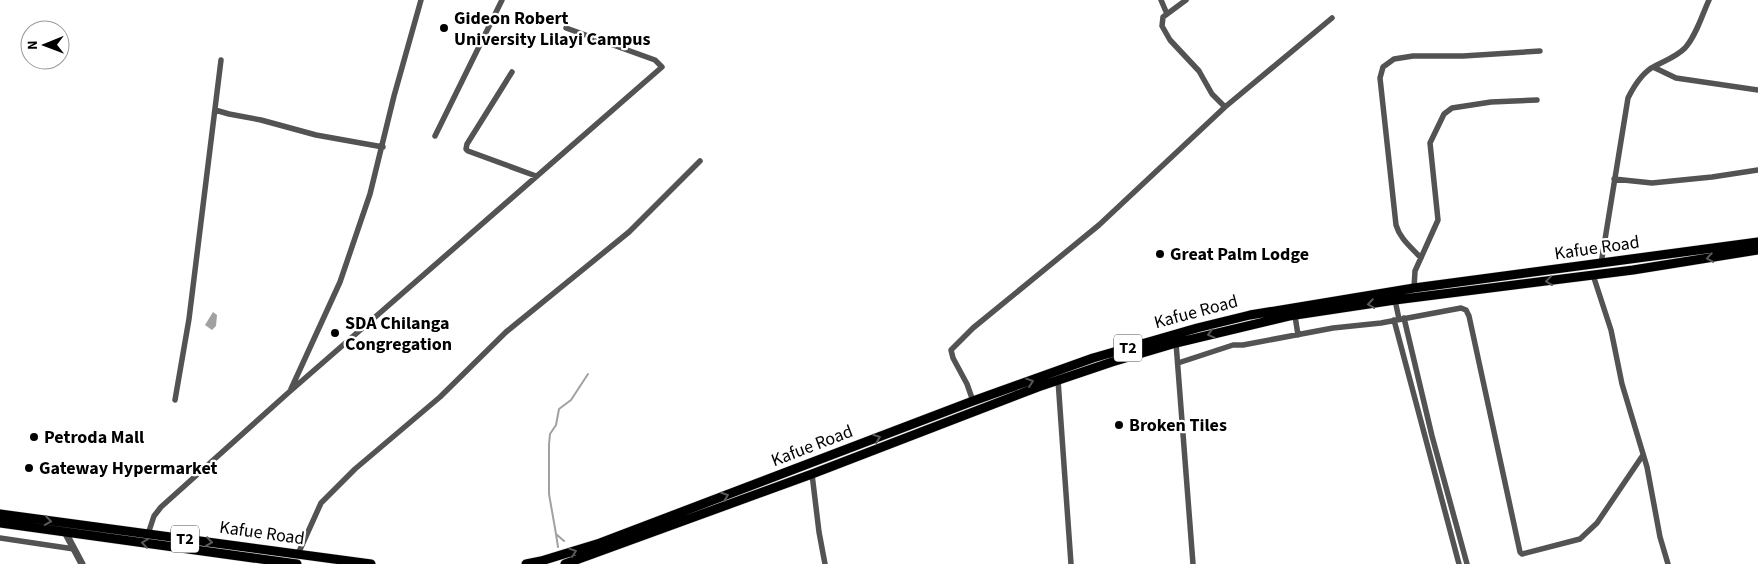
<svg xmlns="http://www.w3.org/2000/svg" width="1758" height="564" viewBox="0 0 1758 564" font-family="'Source Sans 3',sans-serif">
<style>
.water{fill:#a1a1a1}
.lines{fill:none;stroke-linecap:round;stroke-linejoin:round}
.stream{stroke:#a1a1a1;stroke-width:2}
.trunk-casing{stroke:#dbdbdb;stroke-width:10}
.minor{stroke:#535353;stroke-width:5.5}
.tertiary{stroke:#535353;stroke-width:7}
.trunk{stroke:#000;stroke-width:9}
.oneway{stroke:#595959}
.poi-dot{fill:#000;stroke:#fff;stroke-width:2}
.labels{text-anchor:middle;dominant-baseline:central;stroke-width:4.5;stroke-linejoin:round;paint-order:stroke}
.shield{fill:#fff;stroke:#4c4c4c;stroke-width:1}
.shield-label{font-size:16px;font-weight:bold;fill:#000}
.poi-label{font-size:18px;font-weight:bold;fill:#000;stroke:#fff;text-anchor:start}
.street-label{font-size:18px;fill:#000;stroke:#fff}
</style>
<rect width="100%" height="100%" fill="#fff"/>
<path class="water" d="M 213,312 L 217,315 L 216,326 L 212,330 L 205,325 Z"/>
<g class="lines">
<path class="stream" d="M 556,534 L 558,547
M 564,541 L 556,534 L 549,494 L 549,444 L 550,434 L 556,425 L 559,409 L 571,400 L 588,374"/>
<defs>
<path id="trunk" d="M 0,514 L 371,564
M 0,523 L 297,564
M 526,564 L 541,561 L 600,543 L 973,401 L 1093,358 L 1197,328 L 1250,315 L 1414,288 L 1758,242
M 565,564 L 812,474 L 1038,387 L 1112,362 L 1176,343 L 1289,316 L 1395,300 L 1633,270 L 1758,250"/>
</defs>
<use href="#trunk" class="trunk-casing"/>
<path class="minor" d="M 1161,0 L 1167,14
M 1186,0 L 1163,17 L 1162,26 L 1170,40 L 1199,71 L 1212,94 L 1225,107
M 1653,67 L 1676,78 L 1758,90
M 512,72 L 467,144 L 466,149 L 468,151 L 536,176
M 215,110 L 229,114 L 261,120 L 316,135 L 383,147
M 435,136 L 502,0
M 1614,179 L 1652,183 L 1712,177 L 1758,170
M 1421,258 C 1411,247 1400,239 1396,225 L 1380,78 L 1383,67 L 1394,59 L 1413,56 L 1463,56 L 1540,51
M 1601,264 L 1628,98 C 1634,86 1642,72 1655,66 C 1666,60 1676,57 1685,48 C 1696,36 1702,15 1709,0
M 1593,275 L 1611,330 L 1622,384 L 1647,467 L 1660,537 L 1668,564
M 1414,288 L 1415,271 L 1438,220 L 1430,143 L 1444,114 L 1452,108 L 1491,102 L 1537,100
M 1395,300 L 1399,319
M 1295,316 L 1298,335
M 1404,318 L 1432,436 L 1467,564
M 1394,320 L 1459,564
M 1176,343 L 1193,564
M 1178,363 L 1233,345 L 1243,345 L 1333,328 L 1381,323 L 1461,308 L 1466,310 L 1469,316 L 1520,552 L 1522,554 L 1580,539 L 1597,523 L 1643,455
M 1058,380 L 1071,564
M 291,389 L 340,282 L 370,194 L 394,96 L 421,0
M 175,400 L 189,319 L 221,60
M 973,401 L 967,384 L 953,358 L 951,350 L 973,328 L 1099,225 L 1225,107 L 1332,18
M 812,474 L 819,532 L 825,564
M 148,534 L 154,516 L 161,507 L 288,393 L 662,67 L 655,60 L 566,28
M 0,538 L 74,549
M 298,554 L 321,503 L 355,469 L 440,397 L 506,332 L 629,232 L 700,161"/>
<path class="tertiary" d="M 65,532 L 82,564"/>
<use href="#trunk" class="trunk"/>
</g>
<defs><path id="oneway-chevron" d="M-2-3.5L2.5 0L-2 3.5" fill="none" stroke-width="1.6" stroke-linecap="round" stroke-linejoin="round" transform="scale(1.25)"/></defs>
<g class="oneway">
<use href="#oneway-chevron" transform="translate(1710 258) rotate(170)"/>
<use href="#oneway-chevron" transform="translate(1549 281) rotate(173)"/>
<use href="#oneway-chevron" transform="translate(1371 304) rotate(171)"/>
<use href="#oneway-chevron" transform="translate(1211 334) rotate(165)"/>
<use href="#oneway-chevron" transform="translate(1030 382) rotate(-19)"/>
<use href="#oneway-chevron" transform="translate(877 438) rotate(-21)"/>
<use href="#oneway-chevron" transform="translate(725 496) rotate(-20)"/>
<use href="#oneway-chevron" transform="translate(48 521) rotate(8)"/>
<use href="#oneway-chevron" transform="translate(209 542) rotate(8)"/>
<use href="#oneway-chevron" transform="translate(145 543) rotate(-172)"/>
<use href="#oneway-chevron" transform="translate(573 552) rotate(-18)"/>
</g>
<g class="poi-dot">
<circle cx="444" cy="28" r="5"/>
<circle cx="1160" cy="254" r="5"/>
<circle cx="335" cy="333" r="5"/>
<circle cx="1119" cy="425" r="5"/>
<circle cx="34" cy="437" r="5"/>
<circle cx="29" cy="468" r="5"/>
</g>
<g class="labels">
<g class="shield">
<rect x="1114" y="334.5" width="28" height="27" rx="4"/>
<rect x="171" y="525.5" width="28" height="27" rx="4"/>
</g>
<g class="shield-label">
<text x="1128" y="348">T2</text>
<text x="185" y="539">T2</text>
</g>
<g class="poi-label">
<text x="454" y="18">Gideon Robert<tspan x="454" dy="21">University Lilayi Campus</tspan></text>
<text x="1170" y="254">Great Palm Lodge</text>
<text x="345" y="323">SDA Chilanga<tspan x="345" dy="21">Congregation</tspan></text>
<text x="1129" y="425">Broken Tiles</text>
<text x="44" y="437">Petroda Mall</text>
<text x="39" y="468">Gateway Hypermarket</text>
</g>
<g class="street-label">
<text transform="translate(1597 248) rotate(-8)">Kafue Road</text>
<text transform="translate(1196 312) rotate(-15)">Kafue Road</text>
<text transform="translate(812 446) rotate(-21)">Kafue Road</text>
<text transform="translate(262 533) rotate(8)">Kafue Road</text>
</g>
</g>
<g transform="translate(45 45) rotate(269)"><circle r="24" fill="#ffffff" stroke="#999999"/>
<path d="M0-4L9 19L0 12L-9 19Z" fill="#000000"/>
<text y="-8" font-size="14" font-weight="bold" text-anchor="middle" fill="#000000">N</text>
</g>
</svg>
